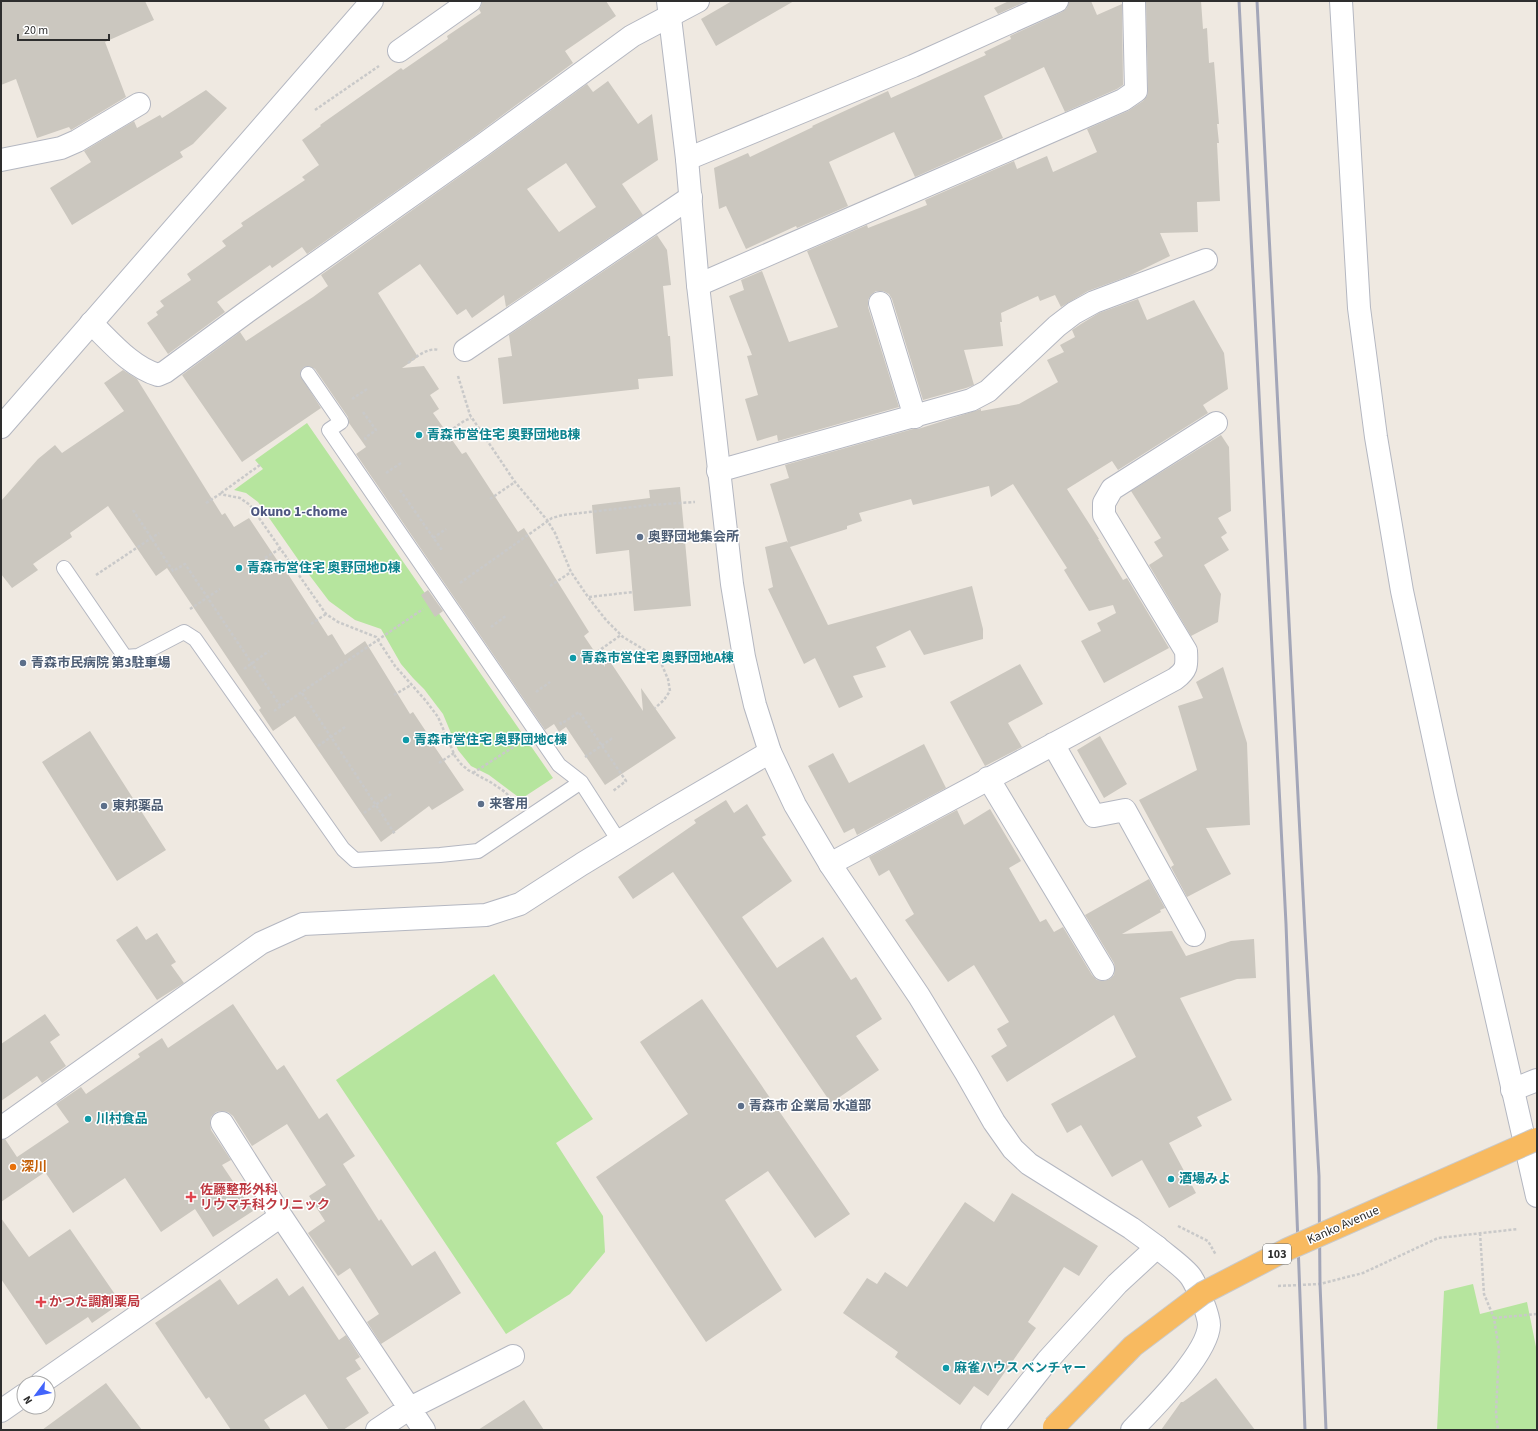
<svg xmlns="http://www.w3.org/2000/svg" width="1538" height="1431" viewBox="0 0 1538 1431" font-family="'Source Sans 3','Noto Sans JP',sans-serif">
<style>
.green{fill:#b6e59e}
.building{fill:#cbc7bf;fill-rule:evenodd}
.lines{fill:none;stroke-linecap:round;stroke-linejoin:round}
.service-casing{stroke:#b4b7c1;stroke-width:16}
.minor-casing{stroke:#b4b7c1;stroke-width:24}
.tertiary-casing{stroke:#b4b7c1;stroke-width:24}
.path{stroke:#c9c9c9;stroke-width:2.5;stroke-dasharray:3 2;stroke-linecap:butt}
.service{stroke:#fff;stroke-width:14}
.minor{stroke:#fff;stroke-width:22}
.tertiary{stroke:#fff;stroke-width:22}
.rail{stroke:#a3a6b8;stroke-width:3}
.trunk-bridge-casing{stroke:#c9c9c9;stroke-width:24;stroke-linecap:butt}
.trunk-bridge{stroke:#f8ba60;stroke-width:22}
.culture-dot{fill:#0f9aa8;stroke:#fff;stroke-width:1.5}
.service-dot{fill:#5c6f8a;stroke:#fff;stroke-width:1.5}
.food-dot{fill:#e8710a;stroke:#fff;stroke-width:1.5}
.health-dot{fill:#e0444e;stroke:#fff;stroke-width:1.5}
.labels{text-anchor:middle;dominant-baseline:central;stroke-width:3;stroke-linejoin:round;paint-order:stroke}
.shield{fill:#fff;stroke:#6d6d6d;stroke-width:1}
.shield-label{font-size:12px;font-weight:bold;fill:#2e2e2e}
.culture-label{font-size:13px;font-weight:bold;fill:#0d838f;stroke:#fff;text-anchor:start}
.service-label{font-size:13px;font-weight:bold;fill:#4e5e75;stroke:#fff;text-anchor:start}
.food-label{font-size:13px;font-weight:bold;fill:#c56008;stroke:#fff;text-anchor:start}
.health-label{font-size:13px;font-weight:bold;fill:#be3a42;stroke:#fff;text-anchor:start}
.street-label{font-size:13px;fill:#2e2e2e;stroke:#fff}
.neighbourhood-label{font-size:14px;font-weight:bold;fill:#4d5680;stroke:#fff}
</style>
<rect width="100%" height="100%" fill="#efe9e1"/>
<path class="green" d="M 307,423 L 553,778 L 521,799 L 489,775 L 471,766 L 458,750 L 443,714 L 424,689 L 413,678 L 401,664 L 381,629 L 355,620 L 329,601 L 304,568 L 258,502 L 246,493 L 234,490 L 263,469 L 255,460 Z
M 494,974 L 593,1119 L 556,1143 L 603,1216 L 605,1252 L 570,1294 L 506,1334 L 336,1080 Z
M 1473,1284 L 1480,1314 L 1527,1302 L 1537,1352 L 1537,1430 L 1437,1430 L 1444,1291 Z"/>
<path class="building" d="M 1,1 L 145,1 L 154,20 L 105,42 L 126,97 L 71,130 L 69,127 L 37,138 L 16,79 L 1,85 Z
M 482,1 L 606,1 L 616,16 L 565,51 L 573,63 L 473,137 L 307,254 L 302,247 L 272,268 L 270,265 L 217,302 L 225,312 L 168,354 L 147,323 L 158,315 L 156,312 L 164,306 L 160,301 L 191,280 L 187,274 L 226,246 L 222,241 L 243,226 L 241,223 L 305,180 L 302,177 L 319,165 L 302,140 L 321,126 L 320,125 L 401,68 L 403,70 L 448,39 L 447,36 L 481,13 L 479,9 L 481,6 Z
M 732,1 L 794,1 L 716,46 L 701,19 Z
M 1009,1 L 1027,1 L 998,14 L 994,8 Z
M 1069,1 L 1091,1 L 1097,15 L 1122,4 L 1123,85 L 1117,89 L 1065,112 L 1044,67 L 984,96 L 1003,138 L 915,177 L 894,132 L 829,162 L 848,206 L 797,228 L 796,226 L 746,249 L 726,206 L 719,209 L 714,168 L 748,153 L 750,157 L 813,127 L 812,126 L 888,91 L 891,98 L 986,55 L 984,52 L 1011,39 L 1010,36 L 1062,12 L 1067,8 Z
M 1146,1 L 1201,1 L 1203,29 L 1207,28 L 1209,63 L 1214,62 L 1219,124 L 1217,124 L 1219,143 L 1217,143 L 1220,201 L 1197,202 L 1198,232 L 1160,233 L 1170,256 L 1129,276 L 1088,291 L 1061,307 L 1055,295 L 1040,301 L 1038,296 L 1001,313 L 1002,322 L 1000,322 L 1003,346 L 964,350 L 974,385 L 966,388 L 923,400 L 892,299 L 889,294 L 883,291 L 876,291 L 871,295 L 868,300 L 868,307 L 899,407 L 778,441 L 777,435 L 757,441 L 745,399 L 758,395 L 747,356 L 752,355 L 729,296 L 744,290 L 741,280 L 762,271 L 789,342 L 838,327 L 807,251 L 867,225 L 868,228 L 927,205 L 925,200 L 1014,161 L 1017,169 L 1047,156 L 1053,172 L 1097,152 L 1087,129 L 1128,111 L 1143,101 L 1147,96 L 1148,91 Z
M 608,81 L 638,124 L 652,114 L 658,160 L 622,184 L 643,215 L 506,307 L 504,295 L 472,318 L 466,309 L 457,315 L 420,264 L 378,293 L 418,357 L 402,368 L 424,366 L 439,389 L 430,395 L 439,409 L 433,413 L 462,454 L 466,452 L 518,532 L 524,528 L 589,632 L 584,636 L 605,667 L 603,651 L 643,711 L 641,688 L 676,738 L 605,785 L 566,727 L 559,732 L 554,724 L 545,730 L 356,454 L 366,447 L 349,423 L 348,417 L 315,369 L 308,366 L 304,367 L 301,370 L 300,375 L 321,408 L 242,462 L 182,375 L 240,332 L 246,341 L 313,297 L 328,286 L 321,275 L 487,157 L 587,84 L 593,92 ZM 566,163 L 596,207 L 559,232 L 527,189 Z
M 206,90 L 227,108 L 193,144 L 180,152 L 183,157 L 72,225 L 50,188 L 91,162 L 84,151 L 134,121 L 137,128 L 160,115 L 162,118 Z
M 657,235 L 667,250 L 671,285 L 663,286 L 668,336 L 670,336 L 673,376 L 638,379 L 639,389 L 503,404 L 498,358 L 512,356 L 509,335 Z
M 1138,299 L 1147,320 L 1194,300 L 1224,353 L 1228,389 L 1203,405 L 1208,413 L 1118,470 L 1112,461 L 1067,489 L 1099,539 L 1098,539 L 1123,580 L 1127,578 L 1169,648 L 1104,683 L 1081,641 L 1101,631 L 1097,623 L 1116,613 L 1113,605 L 1089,611 L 1064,570 L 1067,568 L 1013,484 L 991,497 L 989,486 L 913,505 L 911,499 L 859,513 L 862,521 L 847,526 L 847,529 L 790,547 L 828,625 L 972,586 L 983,629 L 983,639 L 924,655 L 910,630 L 876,647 L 886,667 L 853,676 L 863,697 L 839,708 L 815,658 L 804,664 L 768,589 L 773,587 L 765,547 L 788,541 L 788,543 L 770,484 L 789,478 L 785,465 L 913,429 L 918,429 L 981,409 L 981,411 L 1019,404 L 1058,382 L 1047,360 L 1064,352 L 1060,345 L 1075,337 L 1072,330 L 1081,324 L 1099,313 Z
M 123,370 L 137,379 L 222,515 L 225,513 L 234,527 L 249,518 L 285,572 L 286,571 L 328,636 L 332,634 L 345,655 L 365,641 L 410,714 L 413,712 L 433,742 L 432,743 L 464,790 L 432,810 L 429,806 L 381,842 L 295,716 L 273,731 L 259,710 L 261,708 L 167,568 L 156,576 L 108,506 L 70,533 L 72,537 L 33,564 L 38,570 L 12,588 L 1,574 L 1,501 L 38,459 L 55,445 L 62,453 L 124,411 L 104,383 Z
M 1221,435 L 1229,447 L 1231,511 L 1218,518 L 1227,533 L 1221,537 L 1229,550 L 1204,565 L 1221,594 L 1218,622 L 1191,636 L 1149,565 L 1163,556 L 1154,542 L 1161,538 L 1131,491 Z
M 680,487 L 691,606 L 634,611 L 629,550 L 596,554 L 592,505 L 650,498 L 649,490 Z
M 428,590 L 443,611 L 435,617 L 421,595 Z
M 1020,664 L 1043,704 L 1008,723 L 1022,747 L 985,766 L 950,702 Z
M 1223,667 L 1247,743 L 1250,825 L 1206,828 L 1231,874 L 1187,897 L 1171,867 L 1174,865 L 1139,800 L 1197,770 L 1178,706 L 1203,698 L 1196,682 Z
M 90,731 L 166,850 L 117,881 L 42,762 Z
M 1100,736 L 1127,784 L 1104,798 L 1077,750 Z
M 924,744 L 946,788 L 857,835 L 854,828 L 844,833 L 808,766 L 833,753 L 849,783 Z
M 726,800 L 734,813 L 747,804 L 766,835 L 762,837 L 792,881 L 742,917 L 777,968 L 823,937 L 851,980 L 856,977 L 882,1019 L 856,1036 L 879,1070 L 831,1103 L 673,872 L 633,899 L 618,877 L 696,823 L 694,820 Z
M 990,809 L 1021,861 L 1009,868 L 1040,922 L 1046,919 L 1054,932 L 1063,927 L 1092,975 L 1097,980 L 1104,981 L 1110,979 L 1114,975 L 1115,968 L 1114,963 L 1085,915 L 1149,879 L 1165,908 L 1160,910 L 1161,912 L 1122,934 L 1172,931 L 1186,956 L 1231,941 L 1254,939 L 1256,978 L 1237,979 L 1180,998 L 1232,1100 L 1197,1117 L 1202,1126 L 1169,1143 L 1196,1193 L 1169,1208 L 1142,1160 L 1112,1177 L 1081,1125 L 1067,1133 L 1051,1104 L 1136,1057 L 1114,1015 L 1007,1082 L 991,1056 L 1007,1046 L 997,1029 L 1009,1022 L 974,965 L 948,982 L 905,920 L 914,914 L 889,870 L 879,876 L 869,857 L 957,810 L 964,825 Z
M 137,926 L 146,940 L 157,933 L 176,962 L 171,965 L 184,983 L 157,1000 L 116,940 Z
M 702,999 L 850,1214 L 815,1238 L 768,1171 L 725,1200 L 782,1290 L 706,1342 L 596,1177 L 688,1114 L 640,1042 Z
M 233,1004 L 277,1070 L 284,1065 L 319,1119 L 327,1113 L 355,1156 L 343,1164 L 379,1221 L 381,1219 L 412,1266 L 435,1251 L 461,1293 L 381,1344 L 367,1322 L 379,1314 L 350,1268 L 338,1276 L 308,1233 L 325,1221 L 309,1196 L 326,1185 L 287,1124 L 252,1146 L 233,1116 L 228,1112 L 221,1111 L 216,1112 L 211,1117 L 210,1123 L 211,1130 L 231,1160 L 222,1165 L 253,1211 L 213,1237 L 195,1209 L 161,1232 L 125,1178 L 73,1213 L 45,1172 L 1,1202 L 1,1140 L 5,1139 L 17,1157 L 69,1122 L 56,1104 L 81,1087 L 86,1094 L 140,1057 L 138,1054 L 162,1038 L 168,1048 Z
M 45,1014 L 60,1035 L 50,1042 L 66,1066 L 42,1083 L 37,1076 L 1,1101 L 1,1044 Z
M 1012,1193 L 1098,1246 L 1079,1276 L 1064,1267 L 1028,1322 L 1036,1328 L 988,1396 L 974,1386 L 960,1405 L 895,1357 L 898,1352 L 843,1313 L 867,1278 L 877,1284 L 885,1272 L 907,1287 L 965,1202 L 994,1222 Z
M 1,1218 L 29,1257 L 70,1229 L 121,1303 L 92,1323 L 88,1317 L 46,1345 L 1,1279 Z
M 277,1278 L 289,1296 L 303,1286 L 339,1340 L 346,1335 L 360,1357 L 355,1360 L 361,1369 L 346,1378 L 369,1413 L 343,1430 L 329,1430 L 305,1394 L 264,1420 L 271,1430 L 231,1430 L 209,1397 L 206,1399 L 155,1323 L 220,1279 L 238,1305 Z
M 1216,1378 L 1255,1430 L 1161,1430 L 1181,1402 L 1183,1402 Z
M 106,1383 L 142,1430 L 42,1430 Z
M 524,1400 L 544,1430 L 478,1430 Z"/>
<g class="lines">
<defs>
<path id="service" d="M 308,374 L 341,422 L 329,430 L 559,765 L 581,782 L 619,841
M 64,568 L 125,657 L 138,656 L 184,632 L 195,639 L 343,849 L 355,860 L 440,855 L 478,851 L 581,782"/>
<path id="minor" d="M 399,51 L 470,1
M 687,159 L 913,66 L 1057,1
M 1,160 L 61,148 L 77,141 L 139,104
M 698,285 L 1123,100 L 1136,91 L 1134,1
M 880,303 L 915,417
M 91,323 C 111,342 131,367 158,375 L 165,372 L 248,311 L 480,147 L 632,36 L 698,1
M 465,350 L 691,197
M 718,471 L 971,400 L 988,391 L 1057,326 L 1074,313 L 1094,302 L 1206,260
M 1053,744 L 1094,816 L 1125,810 L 1194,935
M 988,778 L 1103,969
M 830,864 L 1175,679 C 1187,670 1187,666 1186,651 L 1104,515 L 1104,503 L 1112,489 L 1216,423
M 1512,1090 L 1537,1080
M 222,1123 L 281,1216 L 424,1430
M 1,1128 L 261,943 L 303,924 L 486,915 L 520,904 L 582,864 L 664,814 L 770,752
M 41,1383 L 281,1216
M 1,1411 L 24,1395
M 377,1430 L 410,1408 L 513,1356
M 992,1430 L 1047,1361 L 1117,1284 L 1157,1247 C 1166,1255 1185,1268 1191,1277 C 1197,1286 1209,1315 1209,1325 C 1208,1354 1152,1409 1132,1430"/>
<path id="tertiary" d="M 668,1 L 687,159 L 698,285 L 732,584 L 744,657 L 755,705 L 770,752 L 795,805 L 830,864 L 919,996 L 966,1073 L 994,1122 L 1013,1149 L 1029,1164 L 1131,1228 L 1157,1247
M 1341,1 L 1359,308 L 1376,437 L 1402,591 L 1446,796 L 1537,1196
M 1,427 L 372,1"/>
</defs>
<use href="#service" class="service-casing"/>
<use href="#minor" class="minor-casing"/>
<use href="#tertiary" class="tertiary-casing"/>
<path class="path" d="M 315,110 L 379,66
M 408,363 C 416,357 428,347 439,350
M 458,376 L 470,415 L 515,482 L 547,520 L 555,533 L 571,572 L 588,597 L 606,620 L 623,637 L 653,655 L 661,663 L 668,679 L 670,691 L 664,700 L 655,708
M 352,399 L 367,389
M 363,412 L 376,430 L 365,438 L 366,440
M 441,437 L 464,421 L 471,418
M 386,473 L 401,463
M 400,490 L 442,550
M 221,493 L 260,465
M 490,499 L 515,482
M 206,503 L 220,494 L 240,498 L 250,505 L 326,614 L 338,622 L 376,637 L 395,666 L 426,701 L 438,717 L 455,756 L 461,764 L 468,770 L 492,783 L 505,792 L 513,800
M 133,510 L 173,571 L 185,564 L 281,707
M 433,538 L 446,529
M 265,558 L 281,548
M 96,575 L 159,533
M 460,583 L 552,518 L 563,515 L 651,505 L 695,502
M 550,586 L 571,572
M 589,597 L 633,592
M 190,609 L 220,589
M 311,624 L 326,614
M 491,627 L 507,615
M 597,652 L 621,635
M 244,669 L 269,651
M 536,692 L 550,682
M 302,693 L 395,834
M 394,695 L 411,685
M 274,711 L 423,609
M 560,722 L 561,724 L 579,712 L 626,781 L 613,791
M 318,746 L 345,727
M 585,757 L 614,737
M 439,763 L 454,753
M 473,773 L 518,744
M 364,813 L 391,794
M 1178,1226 L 1208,1241 L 1216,1255
M 1480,1233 L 1484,1294 L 1494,1318 L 1499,1350 L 1496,1413 L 1498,1430
M 1278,1286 L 1320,1284 L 1363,1273 L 1438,1238 L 1518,1229
M 1494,1318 L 1537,1314"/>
<use href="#service" class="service"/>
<use href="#minor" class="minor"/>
<use href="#tertiary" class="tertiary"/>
<path class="rail" d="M 1239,1 L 1286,924 L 1305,1430
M 1257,1 L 1305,932 L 1319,1176 L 1320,1284 L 1326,1430"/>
<defs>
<path id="trunk-bridge" d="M 1054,1427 L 1133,1346 L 1203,1293 L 1288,1249 L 1537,1139"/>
</defs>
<use href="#trunk-bridge" class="trunk-bridge-casing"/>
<use href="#trunk-bridge" class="trunk-bridge"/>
</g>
<g class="culture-dot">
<circle cx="419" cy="435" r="4"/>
<circle cx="239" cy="568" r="4"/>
<circle cx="573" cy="658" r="4"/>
<circle cx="406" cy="740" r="4"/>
<circle cx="88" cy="1119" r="4"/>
<circle cx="1171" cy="1179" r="4"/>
<circle cx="946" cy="1368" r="4"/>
</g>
<g class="service-dot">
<circle cx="640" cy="537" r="4"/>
<circle cx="23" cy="663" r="4"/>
<circle cx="481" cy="804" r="4"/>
<circle cx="104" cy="806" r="4"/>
<circle cx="741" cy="1106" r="4"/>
</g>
<circle class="food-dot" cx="13" cy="1167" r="4"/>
<g class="health-dot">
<path d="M189 1191h4v4h4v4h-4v4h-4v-4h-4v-4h4z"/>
<path d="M39 1296h4v4h4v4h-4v4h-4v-4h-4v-4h4z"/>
</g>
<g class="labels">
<rect class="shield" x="1263" y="1244" width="28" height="20" rx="3"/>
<g class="shield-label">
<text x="1277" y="1254">103</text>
</g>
<g class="culture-label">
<text x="427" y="435">青森市営住宅 奥野団地B棟</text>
<text x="247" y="568">青森市営住宅 奥野団地D棟</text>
<text x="581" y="658">青森市営住宅 奥野団地A棟</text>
<text x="414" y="740">青森市営住宅 奥野団地C棟</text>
<text x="96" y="1119">川村食品</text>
<text x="1179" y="1179">酒場みよ</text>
<text x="954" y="1368">麻雀ハウス ベンチャー</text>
</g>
<g class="service-label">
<text x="648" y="537">奥野団地集会所</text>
<text x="31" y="663">青森市民病院 第3駐車場</text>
<text x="489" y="804">来客用</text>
<text x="112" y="806">東邦薬品</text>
<text x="749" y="1106">青森市 企業局 水道部</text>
</g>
<g class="food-label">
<text x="21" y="1167">深川</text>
</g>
<g class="health-label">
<text x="200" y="1190">佐藤整形外科<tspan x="200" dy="15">リウマチ科クリニック</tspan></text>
<text x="49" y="1302">かつた調剤薬局</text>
</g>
<g class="street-label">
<text transform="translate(1343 1225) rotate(-24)">Kanko Avenue</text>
</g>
<g class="neighbourhood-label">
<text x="299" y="512">Okuno 1-chome</text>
</g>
</g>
<rect width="1538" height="1431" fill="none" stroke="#2e2e2e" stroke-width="4"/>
<g transform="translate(36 1395) rotate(238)"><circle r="19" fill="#ffffff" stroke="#ababab"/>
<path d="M0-3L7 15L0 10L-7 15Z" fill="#4264fb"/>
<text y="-6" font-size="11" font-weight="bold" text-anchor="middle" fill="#2e2e2e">N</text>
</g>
<path d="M18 34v6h91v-6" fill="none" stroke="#2e2e2e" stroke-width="2"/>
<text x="24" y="34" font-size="12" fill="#2e2e2e" stroke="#ffffff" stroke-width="3" paint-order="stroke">20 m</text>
</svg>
